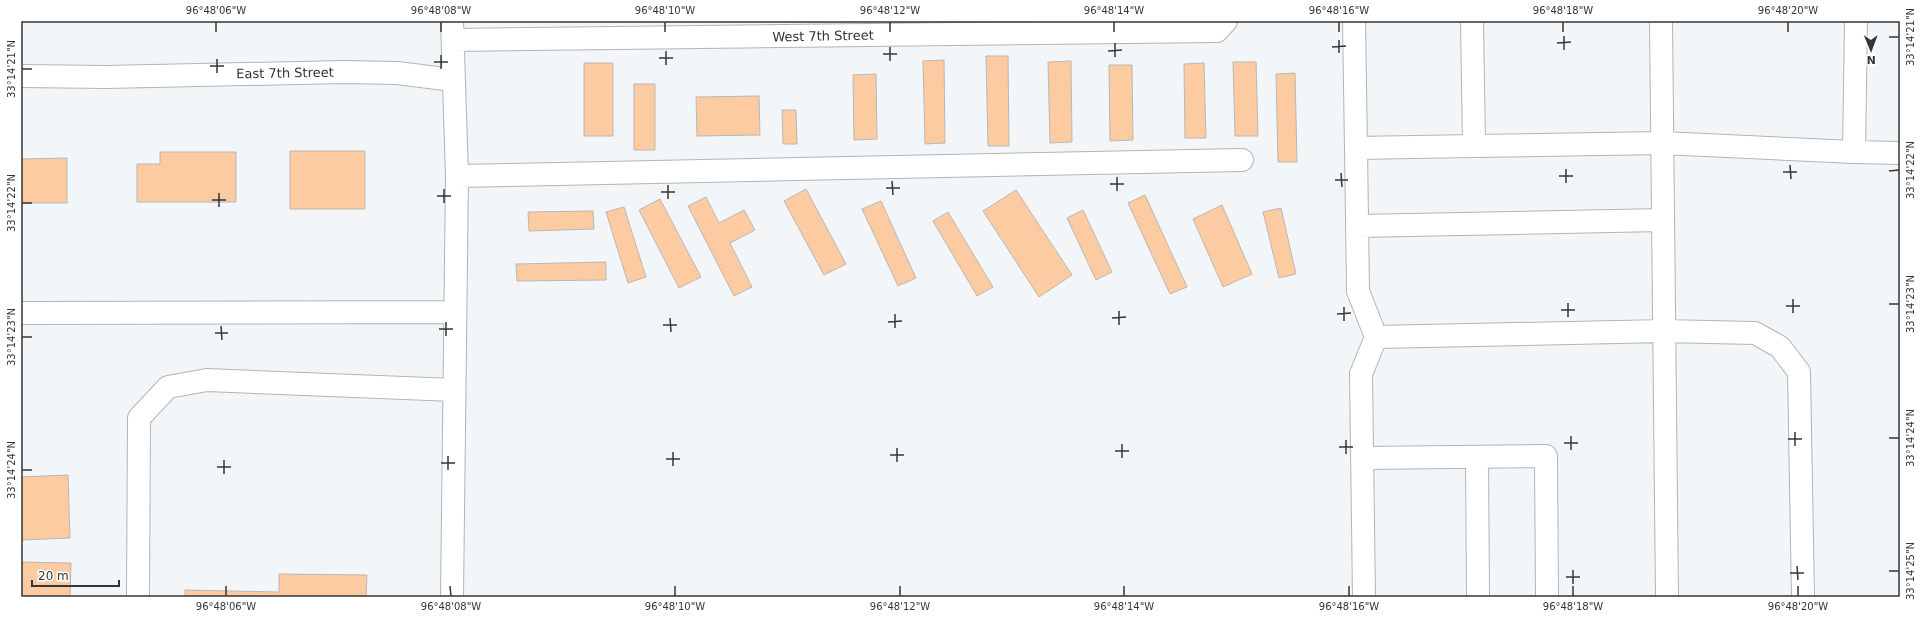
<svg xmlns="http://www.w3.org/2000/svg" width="1921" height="618" viewBox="0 0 1921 618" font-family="'DejaVu Sans',sans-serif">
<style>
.building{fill:#fdcba2;stroke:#bab7b5}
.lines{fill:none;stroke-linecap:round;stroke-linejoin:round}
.minor-casing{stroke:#b1b5b6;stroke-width:24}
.minor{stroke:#fff;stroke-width:22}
.ticks{fill:none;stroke:#343636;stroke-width:1.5}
.labels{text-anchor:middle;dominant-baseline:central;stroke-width:3;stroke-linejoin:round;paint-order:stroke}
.street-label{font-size:13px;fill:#343636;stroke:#fff}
.neatline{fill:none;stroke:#343636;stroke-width:1.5}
.ticks-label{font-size:10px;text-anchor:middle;fill:#343636}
</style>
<rect width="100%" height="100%" fill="#f3f6f8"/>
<path class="building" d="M 986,56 L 1008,56 L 1009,146 L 988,146 Z
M 944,60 L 945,143 L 925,144 L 923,61 Z
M 1071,61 L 1072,142 L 1050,143 L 1048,62 Z
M 1233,62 L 1256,62 L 1258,136 L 1235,136 Z
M 584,63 L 613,63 L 613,136 L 584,136 Z
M 1204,63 L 1206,138 L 1185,138 L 1184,64 Z
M 1109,65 L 1132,65 L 1133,140 L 1110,141 Z
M 1295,73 L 1297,162 L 1278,162 L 1276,74 Z
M 876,74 L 877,139 L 854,140 L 853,75 Z
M 634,84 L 655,84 L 655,150 L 634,150 Z
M 759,96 L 760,135 L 697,136 L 696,97 Z
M 782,110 L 796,110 L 797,144 L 783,144 Z
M 290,151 L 365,151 L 365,209 L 290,209 Z
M 160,152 L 236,152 L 236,202 L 137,202 L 137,164 L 160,164 Z
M 67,158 L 67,203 L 21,203 L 21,159 Z
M 806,189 L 846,264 L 824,275 L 784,201 Z
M 1016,190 L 1072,275 L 1039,297 L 983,211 Z
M 1145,195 L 1187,287 L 1170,294 L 1128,203 Z
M 706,197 L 719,223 L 744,210 L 755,230 L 730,243 L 752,287 L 734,296 L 688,206 Z
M 660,199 L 701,277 L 679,288 L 639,210 Z
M 881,201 L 916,278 L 898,286 L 862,209 Z
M 1222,205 L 1252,274 L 1223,287 L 1193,219 Z
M 624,207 L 646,277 L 628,283 L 606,212 Z
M 1281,208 L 1296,274 L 1279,278 L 1263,212 Z
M 1083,210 L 1112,272 L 1096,280 L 1067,218 Z
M 593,211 L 594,229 L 529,231 L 528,212 Z
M 948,212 L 993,287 L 977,296 L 933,221 Z
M 606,262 L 606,280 L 517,281 L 516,264 Z
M 68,475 L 70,538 L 21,540 L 21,477 Z
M 21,562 L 71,563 L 70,597 L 21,597 Z
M 279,574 L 367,575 L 366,597 L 185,597 L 185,590 L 279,592 Z"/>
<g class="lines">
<defs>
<path id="minor" d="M 1354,21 L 1356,148 L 1474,146 L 1472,21
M 1661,21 L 1667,597
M 1856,21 L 1854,152 L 1900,153
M 453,40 L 1217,31 L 1226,21
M 21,76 L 106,77 L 344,72 L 397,73 L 453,80
M 1474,146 L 1662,143 L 1854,152
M 1356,148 L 1358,291 L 1376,337
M 457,176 L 1242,160
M 1357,226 L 1662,220
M 21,313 L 455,312
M 1477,457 L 1478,597
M 1362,458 L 1546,456 L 1547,597
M 138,597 L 139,418 L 168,387 L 207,380 L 454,390
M 452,597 L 457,176 L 452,21
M 1364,597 L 1361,374 L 1376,337 L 1664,331 L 1755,333 L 1780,347 L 1799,372 L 1803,597"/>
</defs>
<use href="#minor" class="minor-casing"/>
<use href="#minor" class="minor"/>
</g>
<path class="ticks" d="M 216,22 L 216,32M 441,22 L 441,32M 665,22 L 665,32M 890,22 L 890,32M 1114,22 L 1114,32M 1339,22 L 1339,32M 1563,22 L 1563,32M 1788,22 L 1788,32M 1564,36 L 1564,50M 1889,37 L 1899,37M 1339,40 L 1339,53M 1115,43 L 1115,57M 1557,43 L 1571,42M 890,47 L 890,61M 1332,47 L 1346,46M 666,51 L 666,65M 1108,51 L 1122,50M 883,54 L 897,54M 441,55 L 441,69M 659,58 L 673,58M 217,59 L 217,73M 434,62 L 448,62M 210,66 L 224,66M 22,69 L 32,69M 1790,165 L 1791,179M 1566,169 L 1566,183M 1889,171 L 1899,170M 1783,172 L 1797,172M 1341,173 L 1342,187M 1559,176 L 1573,176M 1117,177 L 1117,191M 1335,180 L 1348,180M 892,181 L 893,195M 1110,184 L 1124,184M 668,185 L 668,199M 886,188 L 900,188M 444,189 L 444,203M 661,192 L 675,192M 219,193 L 219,207M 437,196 L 451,196M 212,200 L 226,200M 22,203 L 32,203M 1793,299 L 1793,313M 1568,303 L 1568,317M 1889,304 L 1899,304M 1786,306 L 1800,306M 1344,307 L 1344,321M 1561,310 L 1575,310M 1119,311 L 1119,325M 895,314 L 895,328M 1337,314 L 1351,313M 670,318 L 671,332M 1112,318 L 1126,317M 446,322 L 446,336M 888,322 L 902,321M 663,325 L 677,325M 221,326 L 222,340M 439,329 L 453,329M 215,333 L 228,333M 22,337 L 32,337M 1795,432 L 1795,446M 1571,436 L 1571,450M 1889,438 L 1899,438M 1788,439 L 1802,439M 1346,440 L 1346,454M 1564,443 L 1578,443M 1122,444 L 1122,458M 1339,447 L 1353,447M 897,448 L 897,462M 1115,451 L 1129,451M 673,452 L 673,466M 890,455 L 904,455M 448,456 L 448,470M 666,459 L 680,459M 224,460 L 224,474M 441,463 L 455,463M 217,467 L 231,467M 22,470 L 32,470M 1797,566 L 1798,580M 1573,570 L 1573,584M 1889,571 L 1899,571M 1790,573 L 1804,573M 1566,577 L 1580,577M 226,586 L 226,596M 450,586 L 451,596M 675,586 L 675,596M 900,586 L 900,596M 1124,586 L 1124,596M 1349,586 L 1349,596M 1573,586 L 1573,596M 1798,586 L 1798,596"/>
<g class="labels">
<g class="street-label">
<text transform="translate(823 36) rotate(-1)">West 7th Street</text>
<text transform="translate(285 73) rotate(-1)">East 7th Street</text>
</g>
</g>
<rect width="1921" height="618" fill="none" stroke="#ffffff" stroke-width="44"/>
<g transform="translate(1871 50) rotate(179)" stroke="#ffffff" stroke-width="3" paint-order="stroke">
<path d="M0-3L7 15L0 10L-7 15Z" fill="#343636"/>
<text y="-6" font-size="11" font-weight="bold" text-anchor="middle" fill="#343636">N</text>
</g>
<path d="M32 580v6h87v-6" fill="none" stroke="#343636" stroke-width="2"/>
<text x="38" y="580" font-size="12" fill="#343636" stroke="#ffffff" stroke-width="3" paint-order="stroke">20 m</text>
<rect x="22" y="22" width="1877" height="574" class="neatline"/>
<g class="ticks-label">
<text x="216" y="14">96°48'06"W</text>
<text x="441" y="14">96°48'08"W</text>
<text x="665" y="14">96°48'10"W</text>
<text x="890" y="14">96°48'12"W</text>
<text x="1114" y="14">96°48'14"W</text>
<text x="1339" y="14">96°48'16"W</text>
<text x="1563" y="14">96°48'18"W</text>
<text x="1788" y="14">96°48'20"W</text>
<text transform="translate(1910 37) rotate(-90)" y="4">33°14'21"N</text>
<text transform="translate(11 69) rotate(-90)" y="4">33°14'21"N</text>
<text transform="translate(1910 170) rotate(-90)" y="4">33°14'22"N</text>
<text transform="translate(11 203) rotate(-90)" y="4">33°14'22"N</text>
<text transform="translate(1910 304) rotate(-90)" y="4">33°14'23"N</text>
<text transform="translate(11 337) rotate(-90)" y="4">33°14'23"N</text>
<text transform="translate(1910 438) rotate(-90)" y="4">33°14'24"N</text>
<text transform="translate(11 470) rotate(-90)" y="4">33°14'24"N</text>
<text transform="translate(1910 571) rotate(-90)" y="4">33°14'25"N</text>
<text x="226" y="610">96°48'06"W</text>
<text x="451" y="610">96°48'08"W</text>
<text x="675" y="610">96°48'10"W</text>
<text x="900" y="610">96°48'12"W</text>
<text x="1124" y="610">96°48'14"W</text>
<text x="1349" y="610">96°48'16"W</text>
<text x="1573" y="610">96°48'18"W</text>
<text x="1798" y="610">96°48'20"W</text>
</g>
</svg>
